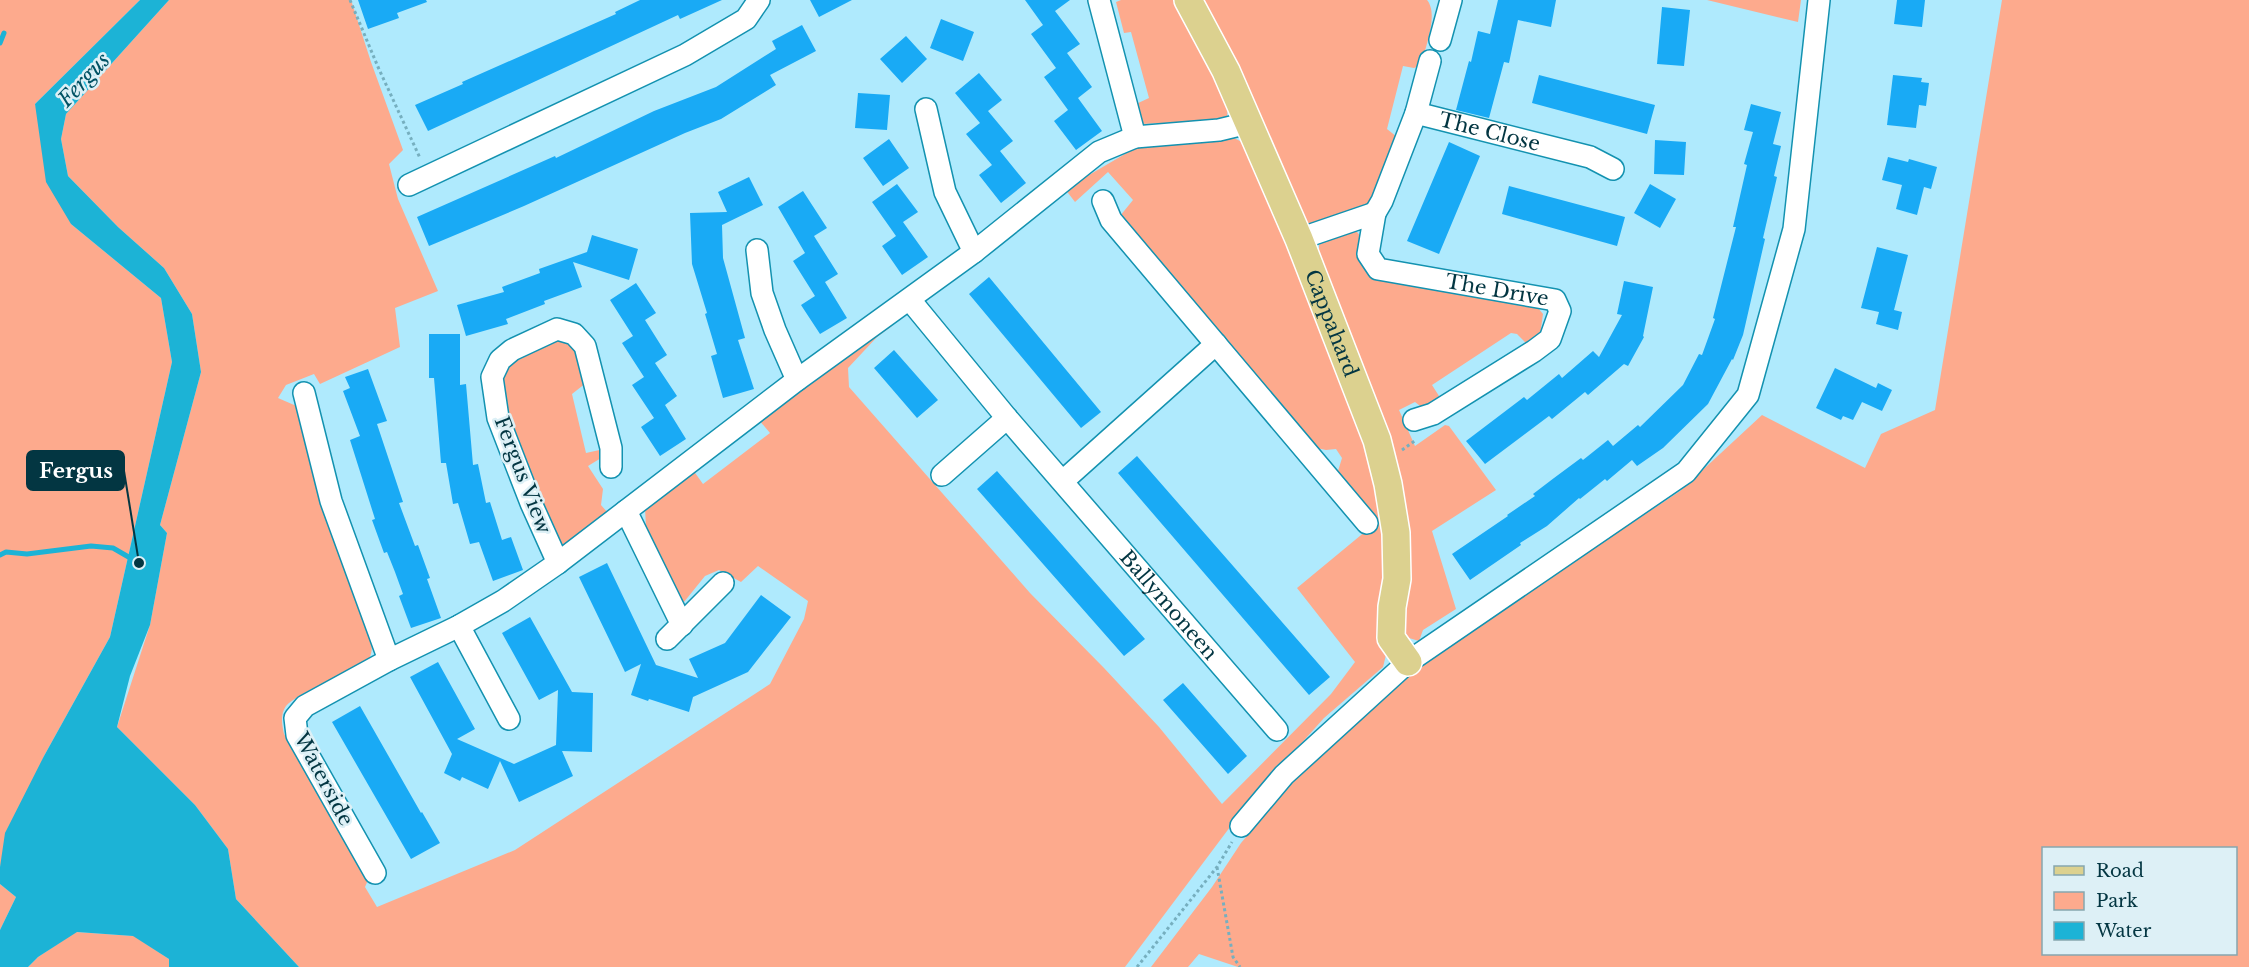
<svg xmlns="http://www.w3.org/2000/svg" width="2249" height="967" viewBox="0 0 2249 967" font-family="'Libre Baskerville',serif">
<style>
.green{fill:#fdaa8d;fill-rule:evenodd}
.water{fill:#1cb3d6}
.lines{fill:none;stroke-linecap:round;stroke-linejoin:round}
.stream{stroke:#1cb3d6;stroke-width:5}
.building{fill:#19aaf5}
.minor-casing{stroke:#1392b0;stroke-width:24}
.major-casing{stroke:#fff;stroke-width:30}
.path{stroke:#76afbf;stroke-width:3;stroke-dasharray:3 3;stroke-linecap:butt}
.minor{stroke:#fff;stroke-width:21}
.major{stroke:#dcd18f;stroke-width:27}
.labels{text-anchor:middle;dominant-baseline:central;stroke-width:5;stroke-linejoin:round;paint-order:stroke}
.street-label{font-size:20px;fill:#033642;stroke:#ddf0f6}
.water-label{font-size:21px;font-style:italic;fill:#005264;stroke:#ddf0f6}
.leader{fill:none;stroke:#033642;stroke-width:2}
.callout-dot{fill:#033642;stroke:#ddf0f6;stroke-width:2}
.callout{fill:#033642;stroke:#033642;stroke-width:2}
.callout-label{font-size:21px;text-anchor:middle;font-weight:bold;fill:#fff}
</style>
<rect width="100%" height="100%" fill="#afeafd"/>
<path class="green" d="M 0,0 L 140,0 L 35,104 L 71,224 L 161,298 L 172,362 L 110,637 L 44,756 L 0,867 Z
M 169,0 L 351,0 L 371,62 L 403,150 L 389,164 L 398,199 L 438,291 L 395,308 L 400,347 L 320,384 L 314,374 L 286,385 L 278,398 L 301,408 L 324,511 L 370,635 C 373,649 373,656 363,666 C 345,674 297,693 286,706 C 280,714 282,725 284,734 L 368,880 L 365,887 L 377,907 L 515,850 L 770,684 L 804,619 L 808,601 L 758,566 L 741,582 L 719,570 L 705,576 L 684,602 L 677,594 L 646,527 L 645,508 L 693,470 L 703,484 L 770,433 L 759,420 L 891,322 L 892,326 L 877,337 L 848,368 L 849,387 L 1030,593 L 1104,668 L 1159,727 L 1222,804 L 1331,694 L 1355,662 L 1297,588 L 1378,521 L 1338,471 L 1342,458 L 1336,449 L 1326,450 L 1317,448 L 1120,216 L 1133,200 L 1108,172 L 1075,202 L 1065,189 L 1137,147 L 1171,139 L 1234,138 L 1244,143 L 1310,288 L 1376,473 L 1386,558 L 1380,636 L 1386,655 L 1383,667 L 1324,718 L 1272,776 L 1236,819 L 1125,967 L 299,967 L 236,899 L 228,849 L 195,805 L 117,727 L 150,625 L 167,533 L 160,525 L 201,372 L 192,314 L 164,268 L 118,227 L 68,176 L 61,139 L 66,114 Z
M 1121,0 L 1176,0 L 1224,92 L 1228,107 L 1227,117 L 1221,120 L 1143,124 L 1136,104 L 1149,98 L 1131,32 L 1124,33 L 1116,2 Z
M 1200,0 L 1427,0 C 1439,14 1425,48 1421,65 L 1414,68 L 1403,66 L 1387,129 L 1397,137 L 1370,204 L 1318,223 L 1306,224 Z
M 1707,0 L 1801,0 L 1798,22 Z
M 2002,0 L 2249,0 L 2249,967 L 1238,967 L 1199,954 L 1188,967 L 1151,967 L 1212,887 L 1241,843 L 1340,727 L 1380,690 L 1680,491 L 1762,415 L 1865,468 L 1881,434 L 1935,410 ZM 2044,848 L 2236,848 L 2236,954 L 2044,954 Z
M 1349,230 L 1357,232 L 1362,238 C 1360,255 1359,264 1372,276 L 1538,308 L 1543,314 L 1540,335 L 1527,344 L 1517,334 L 1511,333 L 1432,385 L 1439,396 L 1438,402 L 1424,409 L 1415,402 L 1399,410 L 1415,446 L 1445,425 L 1449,426 L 1496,490 L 1432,531 L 1456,609 L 1423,630 L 1419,641 L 1409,638 L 1401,628 L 1407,558 L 1319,258 L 1319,245 L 1327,237 Z
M 555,338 L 567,339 L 580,350 L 586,383 L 572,394 L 586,453 L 604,449 L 606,455 L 588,466 L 603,489 L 601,505 L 608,513 L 571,544 L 561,544 L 553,535 L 517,444 L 502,396 L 503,379 L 508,365 Z
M 0,884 L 16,897 L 0,930 Z
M 76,932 L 134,936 L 169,959 L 169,967 L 28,967 L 38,957 Z"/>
<path class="water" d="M 140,0 L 169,0 L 66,114 L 61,139 L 68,176 L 118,227 L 164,268 L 192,314 L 201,372 L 160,525 L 167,533 L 150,625 L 130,676 L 117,727 L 195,805 L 228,849 L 236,899 L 299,967 L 169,967 L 169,959 L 133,936 L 77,932 L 38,957 L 28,967 L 0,967 L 0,930 L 16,897 L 0,884 L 0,867 L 5,833 L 44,756 L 110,637 L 172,362 L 161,298 L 71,224 L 46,182 L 35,104 Z"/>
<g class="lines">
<path class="stream" d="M 0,43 L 4,33
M 0,555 L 6,552 L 27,554 L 91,546 L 113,548 L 132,559"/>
</g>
<path class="building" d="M 358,0 L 426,0 L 427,2 L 397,13 L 399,18 L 368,29 Z
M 640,0 L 722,0 L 680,19 L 678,15 L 428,131 L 415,105 L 463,84 L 462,82 L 616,14 L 615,12 Z
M 810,0 L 852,0 L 819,17 Z
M 1025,0 L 1070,0 L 1055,11 L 1080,44 L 1067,53 L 1092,87 L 1078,98 L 1102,131 L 1076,150 L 1054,121 L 1068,110 L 1044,77 L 1056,68 L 1031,34 L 1043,25 Z
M 1498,0 L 1556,0 L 1551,27 L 1518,20 L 1509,63 L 1504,62 L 1489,118 L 1456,110 L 1469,61 L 1471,62 L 1478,31 L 1490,34 Z
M 1897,0 L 1925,0 L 1922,27 L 1894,24 Z
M 1662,7 L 1690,10 L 1684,66 L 1657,64 Z
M 941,19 L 974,32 L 963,61 L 930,48 Z
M 802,25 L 816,51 L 770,75 L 776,85 L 721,119 L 685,133 L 524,206 L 429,246 L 417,217 L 555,156 L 556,158 L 654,111 L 716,87 L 776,49 L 772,41 Z
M 906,36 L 927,59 L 902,83 L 880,59 Z
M 979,73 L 1002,100 L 988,111 L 1013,141 L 1000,151 L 1026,183 L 1001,203 L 979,175 L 992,165 L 966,134 L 980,123 L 955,93 Z
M 1539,75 L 1655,105 L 1647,134 L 1532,103 Z
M 1893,75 L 1922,78 L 1921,82 L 1929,83 L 1926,106 L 1919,105 L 1916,128 L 1887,125 Z
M 858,93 L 890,95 L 887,130 L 855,128 Z
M 1751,104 L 1781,112 L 1773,144 L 1781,146 L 1774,176 L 1777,177 L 1763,238 L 1765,239 L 1743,335 L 1733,360 L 1732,359 L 1708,404 L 1663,448 L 1637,466 L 1632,460 L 1607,481 L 1605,479 L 1580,499 L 1579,498 L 1547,526 L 1520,543 L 1521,545 L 1470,580 L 1452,554 L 1508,516 L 1507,515 L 1535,496 L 1533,494 L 1554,478 L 1581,458 L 1583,460 L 1608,440 L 1613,446 L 1638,425 L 1640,427 L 1683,385 L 1699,354 L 1702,355 L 1715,319 L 1713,318 L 1736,227 L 1733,227 L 1747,165 L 1744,164 L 1753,132 L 1744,130 Z
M 889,139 L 909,168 L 883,186 L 863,158 Z
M 1655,140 L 1686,142 L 1684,175 L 1654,174 Z
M 1449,142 L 1480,156 L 1439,254 L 1407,241 Z
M 1888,157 L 1908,162 L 1909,159 L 1937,167 L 1931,189 L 1924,187 L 1917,215 L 1896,209 L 1902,185 L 1882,180 Z
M 749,177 L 763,205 L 722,225 L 723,258 L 745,338 L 738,340 L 754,389 L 723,398 L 711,356 L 717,354 L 705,314 L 707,313 L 692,264 L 690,213 L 727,212 L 718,192 Z
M 897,184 L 918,212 L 903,222 L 928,257 L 902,275 L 882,246 L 896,236 L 872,202 Z
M 1650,184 L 1676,199 L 1660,228 L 1634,213 Z
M 1509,186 L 1625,217 L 1617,246 L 1502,214 Z
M 803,191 L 827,228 L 814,236 L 838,274 L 825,282 L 847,318 L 820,334 L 801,305 L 815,296 L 793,261 L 805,253 L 778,207 Z
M 592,235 L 638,249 L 629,280 L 573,262 L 582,287 L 544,301 L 545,304 L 506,319 L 508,324 L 466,336 L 457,305 L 504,292 L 502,287 L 540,273 L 539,269 L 587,252 Z
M 1877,247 L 1908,255 L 1894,310 L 1902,312 L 1898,330 L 1876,324 L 1879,312 L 1861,308 Z
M 989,277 L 1101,412 L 1081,428 L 969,294 Z
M 1624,281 L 1653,287 L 1643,336 L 1644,337 L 1628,366 L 1624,364 L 1588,395 L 1585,392 L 1552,419 L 1549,416 L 1485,464 L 1466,441 L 1524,397 L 1527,400 L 1559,374 L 1562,378 L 1593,351 L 1599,357 L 1622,315 L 1617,314 Z
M 636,283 L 656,313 L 645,320 L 667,355 L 655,363 L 677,396 L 665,405 L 686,439 L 660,456 L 641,427 L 654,418 L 632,385 L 644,377 L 622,343 L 633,336 L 610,300 Z
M 429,334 L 460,334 L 460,385 L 466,384 L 473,465 L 478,464 L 486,503 L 490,502 L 502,540 L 511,537 L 523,570 L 493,581 L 479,542 L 470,544 L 458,503 L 453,504 L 446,463 L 441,463 L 434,378 L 429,378 Z
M 894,350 L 938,400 L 917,418 L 874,368 Z
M 1835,368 L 1876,388 L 1878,383 L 1892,390 L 1882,411 L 1862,402 L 1853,420 L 1843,416 L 1841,420 L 1816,408 Z
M 368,369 L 387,421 L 377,424 L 403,502 L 399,503 L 415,546 L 418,545 L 430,578 L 427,579 L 441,618 L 411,628 L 399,596 L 403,594 L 395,572 L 387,552 L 384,553 L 372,520 L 375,519 L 350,440 L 360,436 L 343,391 L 350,388 L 345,377 Z
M 1137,456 L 1330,677 L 1309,695 L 1118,473 Z
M 997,471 L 1145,639 L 1124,656 L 977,489 Z
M 607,563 L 656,665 L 698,678 L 689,659 L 725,643 L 761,595 L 791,617 L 748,672 L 693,697 L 689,712 L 649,699 L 648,701 L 631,695 L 641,664 L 625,672 L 579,577 Z
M 530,617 L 572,692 L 593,693 L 592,752 L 562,751 L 573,776 L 519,802 L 500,761 L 488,789 L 462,777 L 460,781 L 444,773 L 452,754 L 410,677 L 438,662 L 475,729 L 457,739 L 514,764 L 556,745 L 558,690 L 539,700 L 502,633 Z
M 1183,683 L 1247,756 L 1228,774 L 1163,700 Z
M 360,706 L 421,813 L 422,812 L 440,843 L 411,859 L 332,722 Z"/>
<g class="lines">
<defs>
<g id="minor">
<path d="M 1099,0 L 1135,137"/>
<path d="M 1440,40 L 1451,0"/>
<path d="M 926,109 L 945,192 L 974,252"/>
<path id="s1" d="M 1416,113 L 1590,157 L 1613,169"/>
<path d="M 409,185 L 685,55 L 746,19 L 759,0"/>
<path d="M 1103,201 L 1111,220 L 1367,523"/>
<path d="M 1375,213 L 1382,201 L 1416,113 L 1430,61"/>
<path id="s2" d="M 1299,239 L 1375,213 L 1368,254 L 1378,269 L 1555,300 L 1560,311 L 1550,339 L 1534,351 L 1433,414 L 1414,420"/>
<path d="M 757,250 L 762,293 L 775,330 L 797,380"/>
<path id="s3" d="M 910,300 L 1007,418 L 1277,730"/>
<path d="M 304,393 L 331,501 L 389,660"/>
<path d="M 942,475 L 1007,418"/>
<path d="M 1063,481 L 1216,344"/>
<path d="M 626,511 L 682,625"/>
<path d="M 558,563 L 531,503 L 498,418 L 492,377 L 500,360 L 512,350 L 557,329 L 574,334 L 585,346 L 611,448 L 611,467"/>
<path d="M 459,626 L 509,719"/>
<path d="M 667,639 L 723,583"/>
<path d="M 1241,826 L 1284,775 L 1408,662 L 1686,472 L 1748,395 L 1794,229 L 1819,0"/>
<path d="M 375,873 L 297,735 L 295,718 L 305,706 L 389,660 L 459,626 L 503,601 L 558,563 L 797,380 L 974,252 L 1099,152 L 1135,137 L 1219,130 L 1248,123"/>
</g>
<g id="major">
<path id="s4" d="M 1188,0 L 1226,71 L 1299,239 L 1377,440 L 1388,484 L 1396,533 L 1397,579 L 1392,607 L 1391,638 L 1408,662"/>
</g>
</defs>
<use href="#minor" class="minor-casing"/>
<use href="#major" class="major-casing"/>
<path class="path" d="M 350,0 L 378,67 L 420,158
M 1402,450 L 1416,440
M 1217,867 L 1233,957 L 1240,967
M 1137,967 L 1217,867 L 1232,842"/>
<use href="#minor" class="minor"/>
<use href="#major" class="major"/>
</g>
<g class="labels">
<g class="street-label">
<text stroke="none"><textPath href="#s1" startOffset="76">The Close</textPath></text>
<text stroke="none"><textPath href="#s2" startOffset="261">The Drive</textPath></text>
<text stroke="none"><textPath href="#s4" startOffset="354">Cappahard</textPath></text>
<text transform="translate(523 475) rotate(69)">Fergus View</text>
<text stroke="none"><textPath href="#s3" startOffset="400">Ballymoneen</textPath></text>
<text transform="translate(324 779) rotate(62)">Waterside</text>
</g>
<g class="water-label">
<text transform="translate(84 80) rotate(-47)">Fergus</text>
</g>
</g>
<path class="leader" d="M139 563L124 471"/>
<circle class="callout-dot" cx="139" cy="563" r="6"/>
<rect class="callout" x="27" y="451" width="97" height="39" rx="6"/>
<g class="callout-label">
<text x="76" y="478">Fergus</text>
</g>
<rect x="2042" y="847" width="195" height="108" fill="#ddf0f6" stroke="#86a6ae" stroke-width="1.5"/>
<rect x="2054" y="866" width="30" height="9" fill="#dcd18f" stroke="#86a6ae" stroke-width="1.5"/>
<text x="2096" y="877" font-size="18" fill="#033642">Road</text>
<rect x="2054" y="892" width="30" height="18" fill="#fdaa8d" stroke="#86a6ae" stroke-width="1.5"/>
<text x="2096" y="907" font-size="18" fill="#033642">Park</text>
<rect x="2054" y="922" width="30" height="18" fill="#1cb3d6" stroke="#86a6ae" stroke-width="1.5"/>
<text x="2096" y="937" font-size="18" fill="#033642">Water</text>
</svg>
